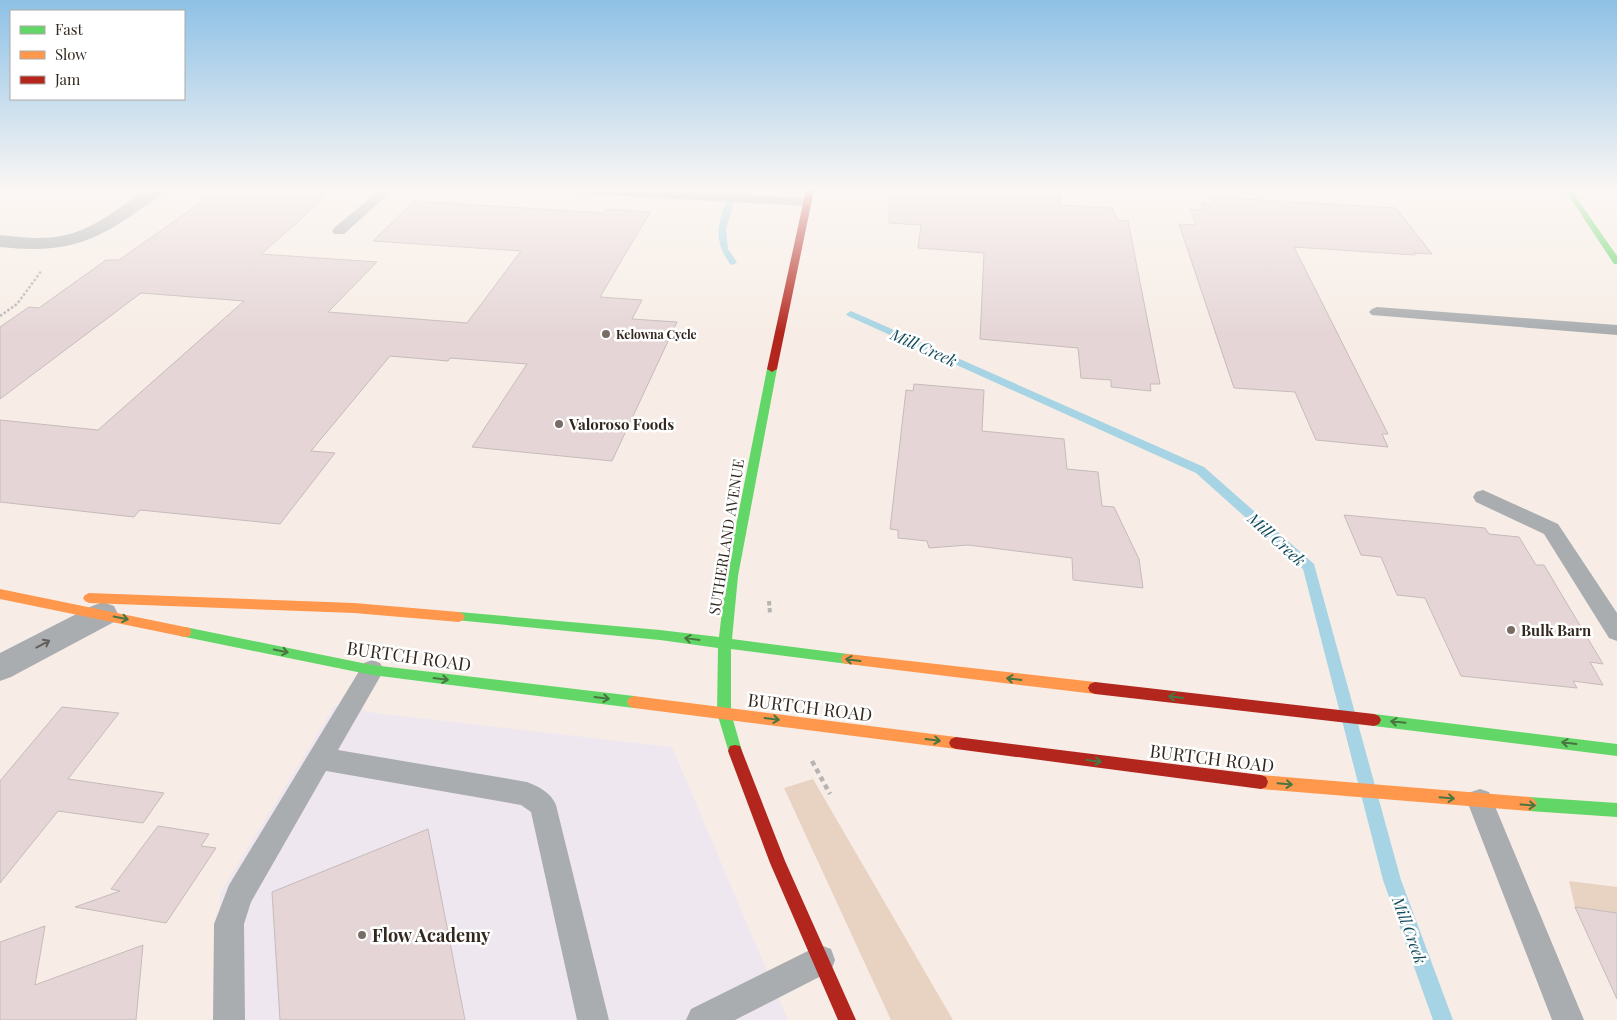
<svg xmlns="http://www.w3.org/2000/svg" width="1617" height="1020" viewBox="0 0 1617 1020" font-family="'Playfair Display',serif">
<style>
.commercial{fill:#efe7ef}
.green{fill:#e8d2c1}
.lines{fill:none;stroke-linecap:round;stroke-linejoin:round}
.stream{fill:#a7d4e4;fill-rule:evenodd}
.building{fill:#e5d5d6;stroke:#c6bbba}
.path-far2{stroke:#b6b4b2;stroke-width:2.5;stroke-dasharray:2.5 2;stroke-linecap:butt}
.path-far1{stroke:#b6b4b2;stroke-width:4;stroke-dasharray:4.5 2.5;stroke-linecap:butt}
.path{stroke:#b6b4b2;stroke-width:4.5;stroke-dasharray:5 4;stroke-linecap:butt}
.lane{fill:#aaadb0;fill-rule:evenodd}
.street{fill:#aaadb0;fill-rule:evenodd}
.fast{fill:#63d668;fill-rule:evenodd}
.slow{fill:#ff974d;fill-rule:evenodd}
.jam{fill:#b3261e;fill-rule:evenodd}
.oneway{stroke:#497640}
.oneway2{stroke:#635d59}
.poi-dot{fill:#786d65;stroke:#fff;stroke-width:2}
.labels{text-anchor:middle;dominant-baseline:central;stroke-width:5;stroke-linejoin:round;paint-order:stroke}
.far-poi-label{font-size:12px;font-weight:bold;fill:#33281f;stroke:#fff;text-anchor:start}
.poi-label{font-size:15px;font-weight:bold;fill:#33281f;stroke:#fff;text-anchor:start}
.street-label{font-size:15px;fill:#33281f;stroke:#fff}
.water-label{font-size:16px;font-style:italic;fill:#0e495b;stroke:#fff}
.near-street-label{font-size:18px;fill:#33281f;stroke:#fff}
.near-poi-label{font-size:18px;font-weight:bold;fill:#33281f;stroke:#fff;text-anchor:start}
</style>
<rect width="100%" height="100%" fill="#f7ede6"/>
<path class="commercial" d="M 335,705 L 375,713 L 672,747 L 788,1020 L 219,1020 L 220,893 Z"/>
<path class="green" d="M 813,779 L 953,1020 L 891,1020 L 784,788 Z
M 1569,881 L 1617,887 L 1617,913 L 1575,907 Z"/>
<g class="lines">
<path class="stream" d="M 730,190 L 738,190 L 726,229 L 728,249 L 737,262 L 733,265 L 730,264 C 710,235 720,221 730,190 Z
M 851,311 L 1204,467 L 1314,564 L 1401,880 L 1453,1020 L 1433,1020 L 1383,880 L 1303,569 L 1196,473 L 848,316 L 846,314 Z"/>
</g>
<path class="building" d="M 219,190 L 330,190 L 299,221 L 261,254 L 377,262 L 328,312 L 467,323 L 521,251 L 373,241 L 414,201 L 603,213 L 606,209 L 650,212 L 600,297 L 642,300 L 632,319 L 677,322 L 612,461 L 472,447 L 527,364 L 450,358 L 448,361 L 390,356 L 311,451 L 335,453 L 280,524 L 140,510 L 134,517 L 0,502 L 0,420 L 98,430 L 244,301 L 141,293 L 0,399 L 0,327 L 29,307 L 39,308 L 106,260 L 119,260 Z
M 890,190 L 1059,190 L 1061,205 L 1112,208 L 1118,220 L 1128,221 L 1160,384 L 1150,384 L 1151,391 L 1111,387 L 1111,380 L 1081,378 L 1078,348 L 980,339 L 984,253 L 918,248 L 921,225 L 889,223 Z
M 1211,197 L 1396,208 L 1432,254 L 1414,253 L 1415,255 L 1294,247 L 1388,434 L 1382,434 L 1388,447 L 1316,440 L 1295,392 L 1234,388 L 1179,224 L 1196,225 L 1190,209 L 1204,210 L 1201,203 L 1213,204 Z
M 914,384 L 984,390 L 982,431 L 1064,439 L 1067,469 L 1098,472 L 1102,506 L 1114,507 L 1139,559 L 1143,588 L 1073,580 L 1072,558 L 968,545 L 929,548 L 927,541 L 898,538 L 898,530 L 890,529 L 906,390 L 913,391 Z
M 1344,515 L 1485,528 L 1489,534 L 1519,537 L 1536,565 L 1544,565 L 1603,664 L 1590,662 L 1603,685 L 1573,681 L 1577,688 L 1461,676 L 1425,598 L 1397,595 L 1381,557 L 1361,555 Z
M 62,707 L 119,713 L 68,779 L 164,793 L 143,823 L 58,811 L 0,883 L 0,781 Z
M 158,826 L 209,834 L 201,846 L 216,848 L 166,923 L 75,907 L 120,891 L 111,889 Z
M 428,829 L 465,1020 L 280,1020 L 272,892 Z
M 1575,907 L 1617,913 L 1617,999 Z
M 45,926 L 35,985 L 143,945 L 136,1020 L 0,1020 L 0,942 Z"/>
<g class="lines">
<path class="path-far2" d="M 0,316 L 17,304 L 42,270"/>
<path class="path-far1" d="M 769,601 L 770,614"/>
<path class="path" d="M 812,761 L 830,794"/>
<path class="lane" d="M 380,190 L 393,190 L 344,234 L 334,234 L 332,231 L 334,228 Z
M 579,190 L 651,190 L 808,198 L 814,202 L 808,206 L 585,194 L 581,193 Z
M 1377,307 L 1617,325 L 1617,335 L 1372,315 L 1369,312 L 1372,309 Z
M 1483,490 L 1558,524 L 1617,613 L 1617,641 L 1609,638 L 1544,534 L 1476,502 L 1473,497 L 1476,492 Z
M 372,660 L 380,663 L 384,670 L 338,750 L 527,782 C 540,787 551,793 556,805 L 609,1020 L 577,1020 L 531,812 L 521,805 L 326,771 L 251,902 L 244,924 L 245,1020 L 213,1020 L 214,924 L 229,885 L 364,663 Z
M 1480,789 L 1489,792 L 1584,1020 L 1552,1020 L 1467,801 L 1471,792 Z
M 820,945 L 831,949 L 835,960 L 831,971 L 735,1020 L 686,1020 L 691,1009 Z"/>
<path class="street" d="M 145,190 L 165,190 C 159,199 146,205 138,211 C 89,246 59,253 0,247 L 0,235 C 20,237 41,240 61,236 C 92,231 120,207 145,190 Z
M 103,602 L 114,606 L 118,614 L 114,622 L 11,677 L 0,681 L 0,653 L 92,606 Z"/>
<path class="fast" d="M 1565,190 L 1571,190 L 1617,256 L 1617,264 L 1614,264 Z
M 772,366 L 777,369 L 738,576 L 732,639 L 848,654 L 853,655 L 855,659 L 853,663 L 848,664 L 731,649 L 731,713 L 742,751 L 740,756 L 735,757 L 730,756 L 717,713 L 718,648 L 660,640 L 455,620 L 453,617 L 455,614 L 459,612 L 660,630 L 719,637 L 726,576 L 767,369 Z
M 185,627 L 372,665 L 634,696 L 639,698 L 641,702 L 639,706 L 634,708 L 372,675 L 185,637 L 180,636 L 179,632 L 180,628 Z
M 1374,714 L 1617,744 L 1617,756 L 1374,726 L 1369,724 L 1367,720 L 1369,716 Z
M 1529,797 L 1617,803 L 1617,817 L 1529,811 L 1524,809 L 1521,804 L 1524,799 Z"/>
<path class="slow" d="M 0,589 L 185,627 L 190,628 L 191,632 L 190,636 L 185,637 L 0,599 Z
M 89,593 L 354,603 L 459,612 L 463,614 L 465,617 L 463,620 L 459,622 L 354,613 L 89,603 L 85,601 L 83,598 L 85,595 Z
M 848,654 L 1095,682 L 1100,684 L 1102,688 L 1100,692 L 1095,694 L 848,664 L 843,663 L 841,659 L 843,655 Z
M 634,696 L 956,737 L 961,739 L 963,743 L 961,747 L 956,749 L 634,708 L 629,706 L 627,702 L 629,698 Z
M 1261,775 L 1529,797 L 1534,799 L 1537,804 L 1534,809 L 1529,811 L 1261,789 L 1256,787 L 1254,782 L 1256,777 Z"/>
<path class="jam" d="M 806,190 L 814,190 L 777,369 L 772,372 L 767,369 Z
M 1095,682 L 1374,714 L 1379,716 L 1381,720 L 1379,724 L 1374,726 L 1095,694 L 1090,692 L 1088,688 L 1090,684 Z
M 956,737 L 1261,775 L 1266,777 L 1268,782 L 1266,787 L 1261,789 L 956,749 L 951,747 L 949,743 L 951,739 Z
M 735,745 L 740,746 L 742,751 L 785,861 L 856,1020 L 838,1020 L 770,863 L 728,751 L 730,746 Z"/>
</g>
<defs><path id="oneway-shaft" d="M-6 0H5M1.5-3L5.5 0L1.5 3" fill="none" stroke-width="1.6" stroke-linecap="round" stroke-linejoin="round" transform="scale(1.25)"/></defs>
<g class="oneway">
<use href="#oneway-shaft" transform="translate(121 618) rotate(12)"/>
<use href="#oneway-shaft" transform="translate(692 639) rotate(-172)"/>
<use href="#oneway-shaft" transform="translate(281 651) rotate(12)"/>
<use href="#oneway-shaft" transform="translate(853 660) rotate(-173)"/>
<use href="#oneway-shaft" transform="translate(441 679) rotate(7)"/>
<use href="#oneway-shaft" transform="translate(1014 679) rotate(-173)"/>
<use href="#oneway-shaft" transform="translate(1176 697) rotate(-173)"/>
<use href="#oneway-shaft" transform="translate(602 698) rotate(7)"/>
<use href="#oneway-shaft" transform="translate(772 719) rotate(7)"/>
<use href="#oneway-shaft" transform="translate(1398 722) rotate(-174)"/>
<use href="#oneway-shaft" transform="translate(933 740) rotate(7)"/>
<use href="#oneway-shaft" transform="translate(1569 743) rotate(-173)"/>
<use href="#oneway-shaft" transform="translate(1094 761) rotate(7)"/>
<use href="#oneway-shaft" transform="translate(1285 784) rotate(5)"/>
<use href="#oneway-shaft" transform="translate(1447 798) rotate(5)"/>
<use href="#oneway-shaft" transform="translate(1528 805) rotate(4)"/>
</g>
<use class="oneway2" href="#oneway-shaft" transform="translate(43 644) rotate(-28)"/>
<linearGradient id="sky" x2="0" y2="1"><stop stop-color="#8ec1e6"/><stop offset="0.57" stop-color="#fbf7f4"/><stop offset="1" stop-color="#fbf7f4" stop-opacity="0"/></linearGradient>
<rect width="1617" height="333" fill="url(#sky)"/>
<g class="poi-dot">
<circle cx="606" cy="334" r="5"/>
<circle cx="559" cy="424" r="5"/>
<circle cx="1511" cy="630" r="5"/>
<circle cx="362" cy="935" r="5"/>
</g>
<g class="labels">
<g class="far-poi-label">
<text x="616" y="334">Kelowna Cycle</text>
</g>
<g class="poi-label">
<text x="569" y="424">Valoroso Foods</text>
<text x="1521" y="630">Bulk Barn</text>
</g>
<g class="street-label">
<text transform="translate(726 537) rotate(-81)">SUTHERLAND AVENUE</text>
</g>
<g class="water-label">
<text transform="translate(924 347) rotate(24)">Mill Creek</text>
<text transform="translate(1277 539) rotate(42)">Mill Creek</text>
<text transform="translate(1410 930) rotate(70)">Mill Creek</text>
</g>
<g class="near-street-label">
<text transform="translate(409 656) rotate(8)">BURTCH ROAD</text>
<text transform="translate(810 707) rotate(7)">BURTCH ROAD</text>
<text transform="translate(1212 758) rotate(7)">BURTCH ROAD</text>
</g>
<g class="near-poi-label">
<text x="372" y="935">Flow Academy</text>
</g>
</g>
<rect x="10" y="10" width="175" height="90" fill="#ffffff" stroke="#ada9a5"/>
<rect x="20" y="26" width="25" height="8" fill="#63d668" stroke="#ada9a5"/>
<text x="55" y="35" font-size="15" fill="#33281f">Fast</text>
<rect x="20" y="51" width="25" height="8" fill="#ff974d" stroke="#ada9a5"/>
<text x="55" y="60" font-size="15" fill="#33281f">Slow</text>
<rect x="20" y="76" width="25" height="8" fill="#b3261e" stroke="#ada9a5"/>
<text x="55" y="85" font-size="15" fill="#33281f">Jam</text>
</svg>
